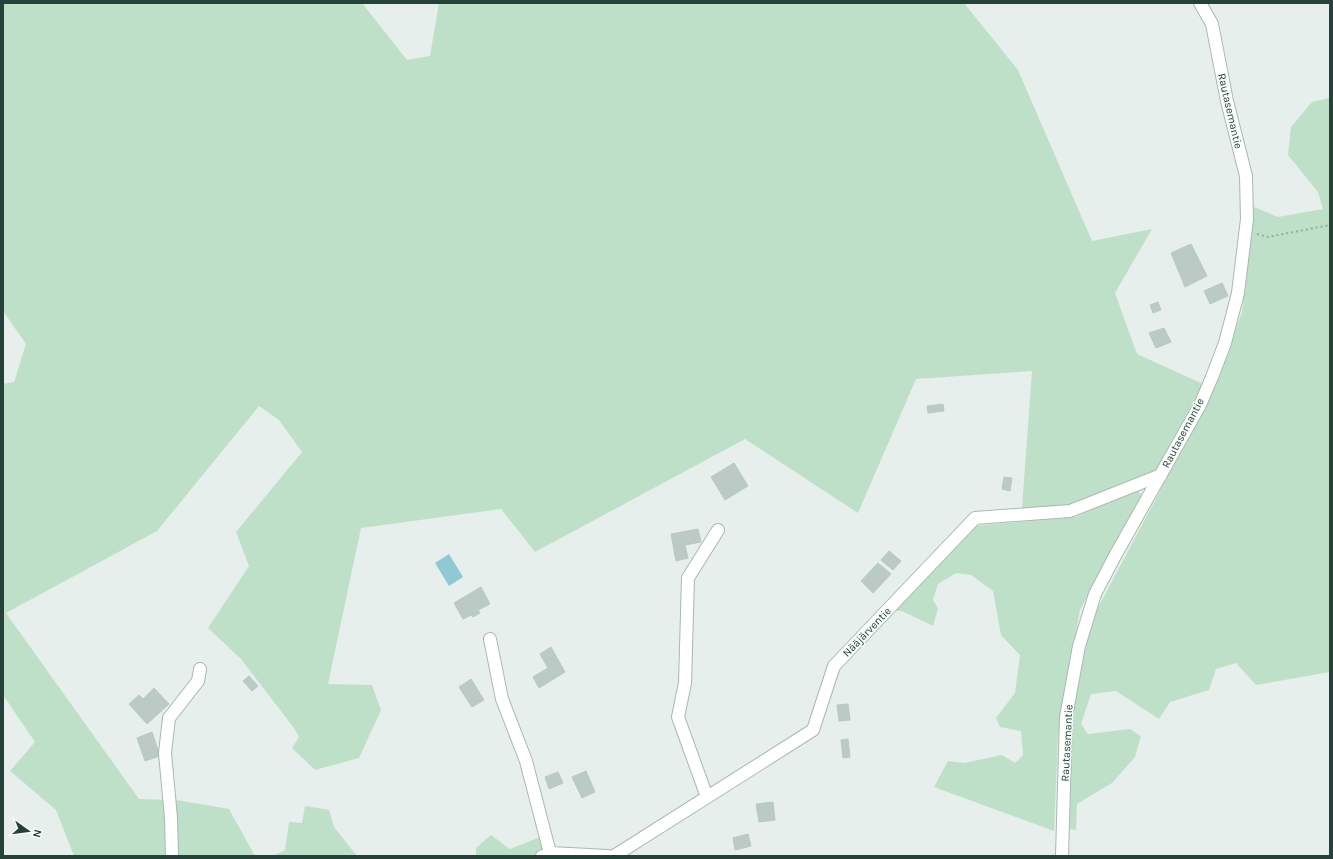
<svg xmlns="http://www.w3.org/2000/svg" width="1333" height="859" viewBox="0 0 1333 859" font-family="Karla,sans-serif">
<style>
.green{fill:#bfe0c8}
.water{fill:#8ec9d4}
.building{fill:#bbcac4;stroke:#b8c9c2}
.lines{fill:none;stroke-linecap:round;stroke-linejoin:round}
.minor-casing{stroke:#a8b8b2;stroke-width:14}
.path{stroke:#86b3a5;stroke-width:2;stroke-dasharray:2 3;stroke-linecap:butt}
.minor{stroke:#fff;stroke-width:12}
.labels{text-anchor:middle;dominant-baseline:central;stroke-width:3;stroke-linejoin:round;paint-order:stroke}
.street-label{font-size:11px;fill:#24423a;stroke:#f7fbf9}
</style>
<rect width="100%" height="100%" fill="#e6efeb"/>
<path class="green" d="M 3,3 L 362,3 L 407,60 L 430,56 L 439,3 L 964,3 L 1018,70 L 1092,241 L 1152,229 L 1115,293 L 1137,354 L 1203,384 L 1157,469 L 1071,506 L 1022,508 L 1032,371 L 916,379 L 858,513 L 745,439 L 535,552 L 501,509 L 361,528 L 328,684 L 372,685 L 381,710 L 359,758 L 315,770 L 292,748 L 299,737 L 294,728 L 241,659 L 208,628 L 249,566 L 236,532 L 302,452 L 279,420 L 259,406 L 157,531 L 6,613 L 139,799 L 176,800 L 229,809 L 255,856 L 74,856 L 56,810 L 10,771 L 35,742 L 3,695 L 3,384 L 14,382 L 26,344 L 3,311 Z
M 1330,98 L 1330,672 L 1256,685 L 1236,663 L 1216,669 L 1209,690 L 1170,702 L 1159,719 L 1116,691 L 1091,694 L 1081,724 L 1088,734 L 1130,729 L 1141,736 L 1135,757 L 1112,783 L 1077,804 L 1076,830 L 1070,829 L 1071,713 L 1093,617 L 1211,395 L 1242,312 L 1254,207 L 1278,217 L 1323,209 L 1318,192 L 1288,155 L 1291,127 L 1312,102 Z
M 1137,488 L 1142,496 L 1080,610 L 1058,736 L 1054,831 L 934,787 L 948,761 L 964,763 L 1002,755 L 1015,763 L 1023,755 L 1021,731 L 1000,727 L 996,718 L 1015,693 L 1020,655 L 1001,635 L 993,591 L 971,575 L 956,573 L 938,584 L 933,600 L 938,609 L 933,626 L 902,611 L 892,611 L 974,526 L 1076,517 Z
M 305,806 L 329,810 L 334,827 L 357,856 L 273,856 L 285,850 L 289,822 L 302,823 Z
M 548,834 L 551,856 L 476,856 L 476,848 L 491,835 L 510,849 Z"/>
<path class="water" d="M 449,554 L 463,577 L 449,586 L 435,563 Z"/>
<path class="building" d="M 1191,244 L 1207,276 L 1185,287 L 1171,253 Z
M 1222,283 L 1228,296 L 1210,304 L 1204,291 Z
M 1158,302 L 1161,310 L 1153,313 L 1150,305 Z
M 1164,328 L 1171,342 L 1156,348 L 1149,333 Z
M 943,404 L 944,411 L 928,413 L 927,406 Z
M 734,463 L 748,486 L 725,500 L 711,477 Z
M 1004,477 L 1012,478 L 1010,491 L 1002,489 Z
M 698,529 L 701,542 L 685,545 L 688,558 L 676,561 L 671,534 Z
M 889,551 L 901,561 L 893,570 L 881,560 Z
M 878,563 L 891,574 L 873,593 L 861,581 Z
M 481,587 L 490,604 L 478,610 L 480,613 L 473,617 L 471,615 L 463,619 L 454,603 Z
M 551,647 L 565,672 L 539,688 L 533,677 L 548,668 L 540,654 Z
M 249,676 L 258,686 L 252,691 L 243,681 Z
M 471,679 L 484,700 L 472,707 L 459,687 Z
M 154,688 L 169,704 L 147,724 L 129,704 L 139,695 L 143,699 Z
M 848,704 L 850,720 L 839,721 L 837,705 Z
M 152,732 L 160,756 L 145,761 L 137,738 Z
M 848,739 L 850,757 L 843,758 L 841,740 Z
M 586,771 L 595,792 L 582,798 L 572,777 Z
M 558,772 L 563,783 L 549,789 L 545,777 Z
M 773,802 L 775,820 L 759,822 L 756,804 Z
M 748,834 L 751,846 L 735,850 L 733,838 Z"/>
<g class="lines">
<defs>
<path id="minor" d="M 490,639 L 502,699 L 526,761 L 550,853
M 707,797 L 678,717 L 685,683 L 688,578 L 718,530
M 172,856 L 171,818 L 165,753 L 169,718 L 198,681 L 200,669
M 542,856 L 550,853 L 608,856
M 614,856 L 813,730 L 834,666 L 975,518 L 1070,511 L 1161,475
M 1062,856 L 1066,717 L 1079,646 L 1095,594 L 1116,554 L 1200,405 L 1212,377 L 1225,343 L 1238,293 L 1247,219 L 1246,176 L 1227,101 L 1212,24 L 1200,3"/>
</defs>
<use href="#minor" class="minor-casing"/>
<path class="path" d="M 1257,234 L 1268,237 L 1330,225"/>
<use href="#minor" class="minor"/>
</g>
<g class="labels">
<g class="street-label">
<text transform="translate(1230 111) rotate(77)">Rautasemantie</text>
<text transform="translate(1183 433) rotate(-62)">Rautasemantie</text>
<text transform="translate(867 632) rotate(-46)">Nääjärventie</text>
<text transform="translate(1067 743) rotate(-87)">Rautasemantie</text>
</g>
</g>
<rect width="1333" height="859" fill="none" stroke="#24423a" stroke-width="8"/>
<g transform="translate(28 831) rotate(104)" stroke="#f7fbf9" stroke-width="3" paint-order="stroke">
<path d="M0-3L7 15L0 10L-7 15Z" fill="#24423a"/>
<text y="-6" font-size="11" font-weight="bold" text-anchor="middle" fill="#24423a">N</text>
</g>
</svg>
